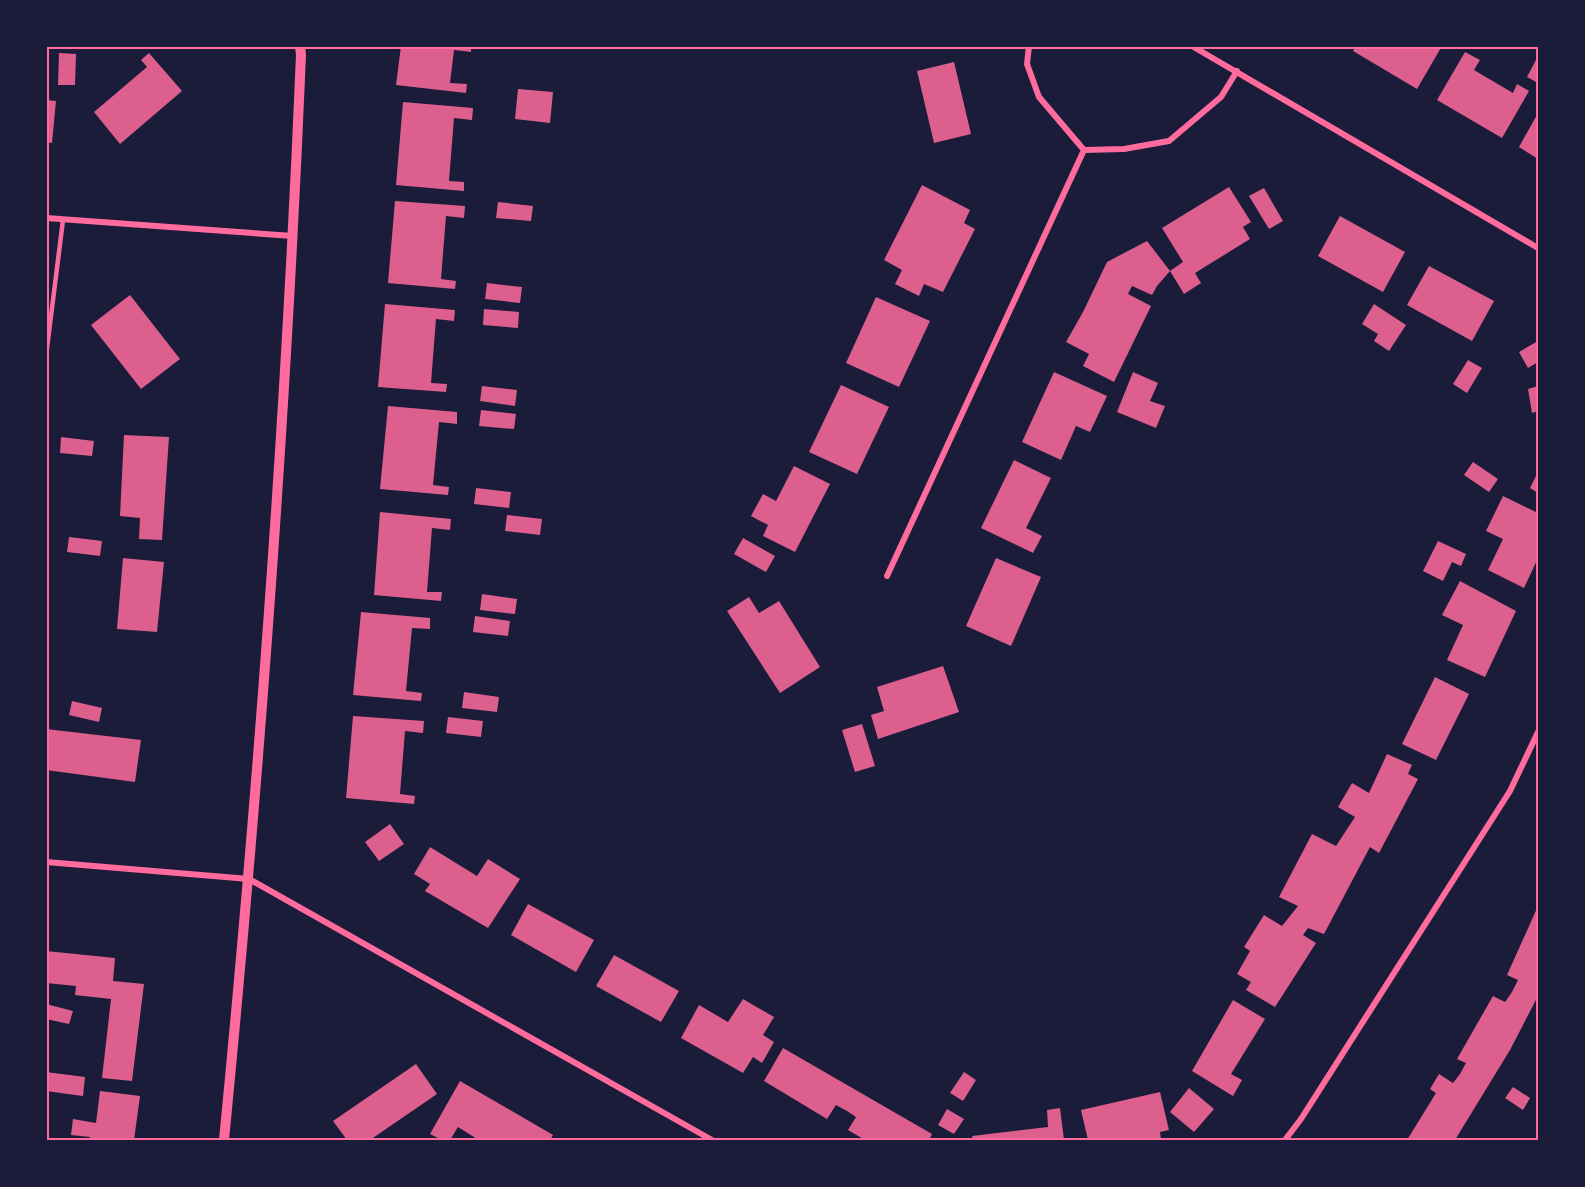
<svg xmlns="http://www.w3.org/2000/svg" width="1585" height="1187" viewBox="0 0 1585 1187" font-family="Karla,sans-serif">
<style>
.building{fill:#dd5f8e}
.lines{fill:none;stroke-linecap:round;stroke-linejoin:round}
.service{stroke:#ff6b9d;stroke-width:4.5}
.minor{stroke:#ff6b9d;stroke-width:6}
.tertiary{stroke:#ff6b9d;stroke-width:10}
.neatline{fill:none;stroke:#ff6b9d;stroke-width:2}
</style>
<rect width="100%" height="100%" fill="#1b1b3a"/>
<path class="building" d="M 401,46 L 471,46 L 471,52 L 454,50 L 450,83 L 467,84 L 466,93 L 396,85 Z
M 1356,46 L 1442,46 L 1417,89 L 1353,51 Z
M 1465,52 L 1480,60 L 1474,70 L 1513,93 L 1517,84 L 1529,91 L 1502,138 L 1437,100 Z
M 59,53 L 76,54 L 75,85 L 58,85 Z
M 149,53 L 182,91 L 120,144 L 94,112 L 147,67 L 141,60 Z
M 1538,56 L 1538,83 L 1527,77 Z
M 954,62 L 971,134 L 934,143 L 917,71 Z
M 518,89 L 553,92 L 550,123 L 515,119 Z
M 46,100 L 56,101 L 52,143 L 46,142 Z
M 403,102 L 473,108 L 472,120 L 454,118 L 449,181 L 464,182 L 464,191 L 396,185 Z
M 1538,113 L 1538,159 L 1519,147 Z
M 922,185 L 970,210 L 964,223 L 975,229 L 943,292 L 924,284 L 919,296 L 895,284 L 902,270 L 884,260 Z
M 1229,187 L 1251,222 L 1243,227 L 1250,239 L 1195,273 L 1201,283 L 1184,294 L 1170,271 L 1183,262 L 1162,228 Z
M 1264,188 L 1283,221 L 1269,229 L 1249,196 Z
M 395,201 L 465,206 L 464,218 L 446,216 L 441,279 L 456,281 L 455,289 L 388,283 Z
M 498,202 L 533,206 L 531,221 L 496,218 Z
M 1340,216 L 1405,252 L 1383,292 L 1318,256 Z
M 1147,241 L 1170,271 L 1157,286 L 1152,295 L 1132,286 L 1128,294 L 1151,306 L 1114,382 L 1083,366 L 1089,354 L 1066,342 L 1083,312 L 1107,262 Z
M 1429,266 L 1494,301 L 1472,341 L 1407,305 Z
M 487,283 L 522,287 L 520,303 L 485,299 Z
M 130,295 L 180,359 L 141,389 L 91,325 Z
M 876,297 L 930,321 L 899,387 L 846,363 Z
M 385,304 L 455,310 L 454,321 L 436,319 L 431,383 L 447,384 L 446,392 L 378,387 Z
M 1374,304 L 1406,325 L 1389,351 L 1374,341 L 1378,334 L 1362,324 Z
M 484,309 L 519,312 L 518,328 L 483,325 Z
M 1538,341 L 1538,362 L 1528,368 L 1519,352 Z
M 1468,360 L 1482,368 L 1467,393 L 1453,384 Z
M 1054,372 L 1107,396 L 1090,432 L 1076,426 L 1061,460 L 1022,442 Z
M 1133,372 L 1158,383 L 1150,401 L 1165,406 L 1156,428 L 1117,412 Z
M 841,385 L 889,407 L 857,474 L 809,452 Z
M 482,386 L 517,390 L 515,406 L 480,401 Z
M 1538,386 L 1538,411 L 1532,413 L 1528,389 Z
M 388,406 L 457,412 L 457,424 L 439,422 L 433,485 L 449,487 L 448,495 L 380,489 Z
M 481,410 L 516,414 L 514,429 L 479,426 Z
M 124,435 L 169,437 L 162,540 L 139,539 L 140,518 L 120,516 Z
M 61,437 L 94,441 L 92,456 L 60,453 Z
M 1014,460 L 1051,478 L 1026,528 L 1042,536 L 1033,553 L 981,528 Z
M 1473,462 L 1498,479 L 1489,492 L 1464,475 Z
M 794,466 L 830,484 L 795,552 L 763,536 L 768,525 L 751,516 L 763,494 L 776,501 Z
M 1538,472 L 1538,493 L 1530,488 Z
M 476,488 L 511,492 L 509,508 L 474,504 Z
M 1503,496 L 1538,513 L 1538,558 L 1524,588 L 1488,570 L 1503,539 L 1486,531 Z
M 380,512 L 451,519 L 450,530 L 432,528 L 427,592 L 442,592 L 441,601 L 374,595 Z
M 507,515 L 542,519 L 540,535 L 505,531 Z
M 69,537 L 102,541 L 100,556 L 67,552 Z
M 743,538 L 775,556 L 766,572 L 734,554 Z
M 1438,541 L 1466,554 L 1461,566 L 1452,562 L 1443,581 L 1423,571 Z
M 123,558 L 164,562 L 157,632 L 117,629 Z
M 996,558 L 1041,577 L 1011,646 L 966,626 Z
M 1460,581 L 1516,611 L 1485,677 L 1447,660 L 1463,625 L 1442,615 Z
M 482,594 L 517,599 L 515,614 L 480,610 Z
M 749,597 L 759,613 L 779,601 L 820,667 L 780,693 L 727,611 Z
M 361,612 L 430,618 L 430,629 L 412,628 L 406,691 L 422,693 L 421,701 L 353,695 Z
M 475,616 L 510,621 L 508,636 L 473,632 Z
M 943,666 L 959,712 L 878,739 L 871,715 L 884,711 L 877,687 Z
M 1435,677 L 1469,694 L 1436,760 L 1402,744 Z
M 464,692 L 499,697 L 497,712 L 462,708 Z
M 72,701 L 102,708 L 99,722 L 69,715 Z
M 353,716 L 424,721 L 423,733 L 405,731 L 400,794 L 415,796 L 414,804 L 346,798 Z
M 448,717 L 483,721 L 481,737 L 446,733 Z
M 862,724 L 875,766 L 855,772 L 842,730 Z
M 46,729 L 141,740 L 135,782 L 46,770 Z
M 1387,754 L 1412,765 L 1408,774 L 1418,779 L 1379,853 L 1370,847 L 1324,934 L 1308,928 L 1303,935 L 1316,943 L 1275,1007 L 1246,990 L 1251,982 L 1237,974 L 1250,951 L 1244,947 L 1264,915 L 1282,926 L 1298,906 L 1279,897 L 1312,834 L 1336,846 L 1355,817 L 1338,807 L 1352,783 L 1369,793 Z
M 390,824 L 404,844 L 379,861 L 365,842 Z
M 430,847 L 477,876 L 488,859 L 520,879 L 488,928 L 425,891 L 430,884 L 414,874 Z
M 528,904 L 594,940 L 576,972 L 511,935 Z
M 1538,906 L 1538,996 L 1510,1050 L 1455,1140 L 1407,1140 L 1436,1093 L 1430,1089 L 1439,1074 L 1453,1083 L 1460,1074 L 1466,1063 L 1457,1059 L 1493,996 L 1505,1002 L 1512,992 L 1518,980 L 1507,975 Z
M 46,951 L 115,958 L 113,981 L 144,984 L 132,1081 L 102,1078 L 111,999 L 75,995 L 76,986 L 46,983 Z
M 614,955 L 679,991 L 661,1022 L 596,986 Z
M 743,999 L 774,1017 L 763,1035 L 774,1042 L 762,1063 L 753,1057 L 743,1073 L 681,1038 L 699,1005 L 728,1022 Z
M 1233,1000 L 1265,1019 L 1231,1074 L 1242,1080 L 1233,1096 L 1192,1071 Z
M 46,1004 L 73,1011 L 69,1024 L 46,1019 Z
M 783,1048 L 932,1134 L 929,1140 L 865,1140 L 848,1130 L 856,1117 L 847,1111 L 836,1105 L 827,1119 L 764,1081 Z
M 416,1064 L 437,1094 L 370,1140 L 347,1140 L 333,1121 Z
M 46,1072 L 85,1077 L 83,1096 L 46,1091 Z
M 964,1072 L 976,1080 L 963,1101 L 950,1093 Z
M 460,1081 L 553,1135 L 550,1140 L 476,1140 L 477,1139 L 458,1127 L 450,1140 L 442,1140 L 430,1134 Z
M 1513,1087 L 1530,1098 L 1523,1110 L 1505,1098 Z
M 1189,1088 L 1214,1109 L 1194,1132 L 1170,1112 Z
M 100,1091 L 140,1096 L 134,1140 L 89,1140 L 90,1137 L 71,1135 L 73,1119 L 96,1123 Z
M 1160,1092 L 1169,1130 L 1160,1132 L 1161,1140 L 1088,1140 L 1081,1110 Z
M 1060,1108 L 1064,1140 L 973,1140 L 972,1136 L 1048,1127 L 1047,1110 Z
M 947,1109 L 964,1119 L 954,1134 L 938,1125 Z"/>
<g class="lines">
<path class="service" d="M 46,356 L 63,220"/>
<path class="minor" d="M 1029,46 L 1027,64 L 1039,97 L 1084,150 L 1124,149 L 1169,141 L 1221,97 L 1237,71
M 1192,46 L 1538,248
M 46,218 L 293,236
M 887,576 L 1084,150
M 46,862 L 249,879 L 712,1140
M 1285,1140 L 1301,1119 L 1510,791 L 1538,732"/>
<path class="tertiary" d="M 224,1140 C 259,780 286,417 301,55 L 300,46"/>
</g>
<rect width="1585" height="1187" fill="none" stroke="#1b1b3a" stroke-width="96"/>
<rect x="48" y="48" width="1489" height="1091" class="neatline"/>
</svg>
